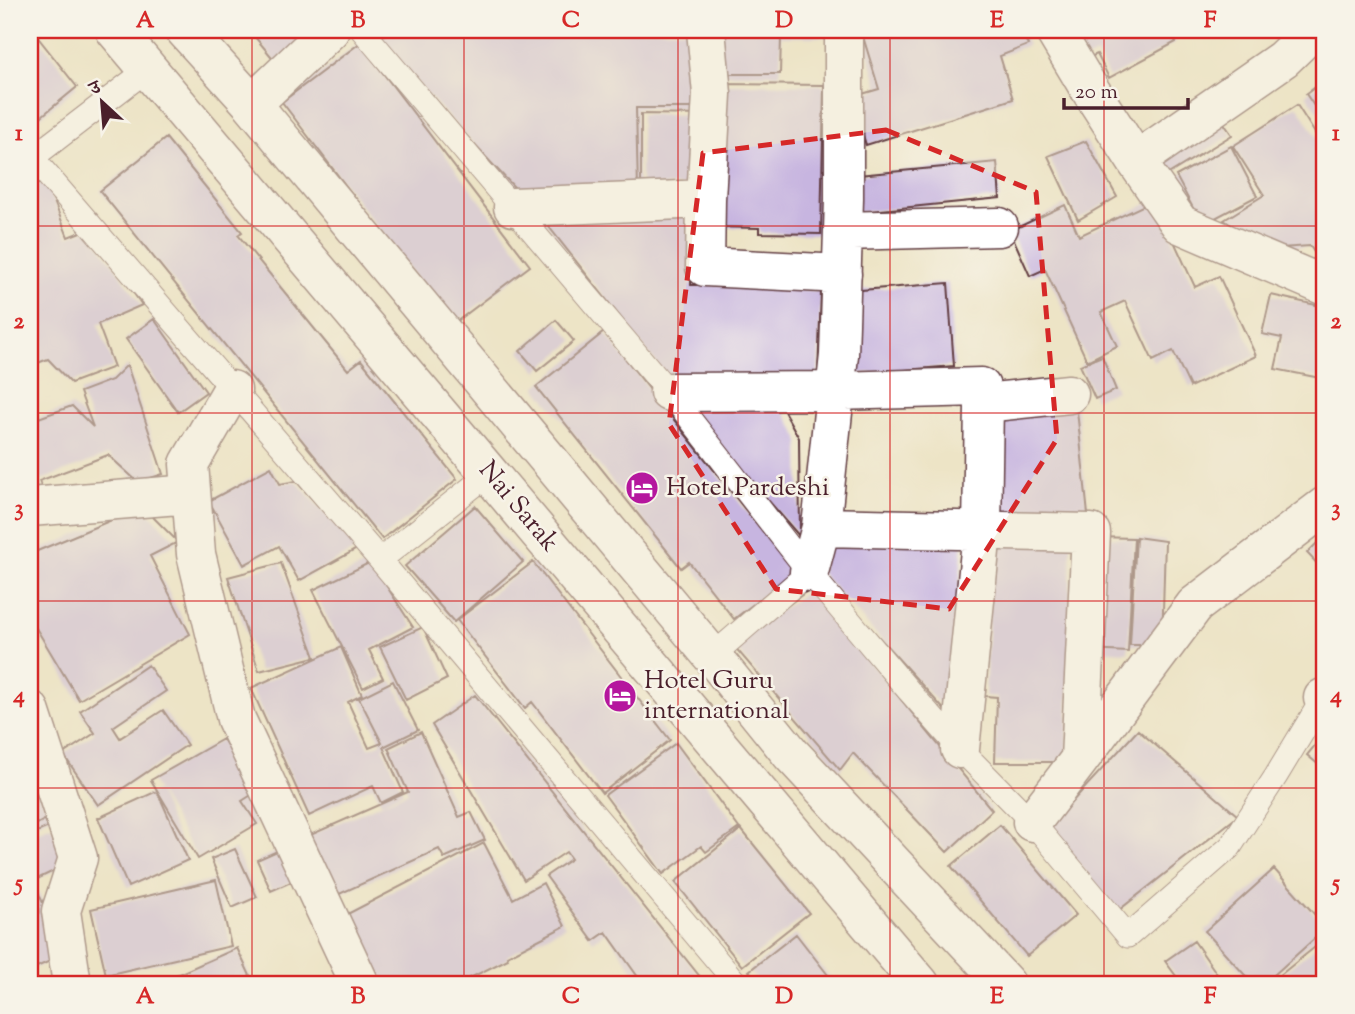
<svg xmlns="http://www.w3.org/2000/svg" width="1355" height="1014" viewBox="0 0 1355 1014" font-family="'Sorts Mill Goudy','Noto Serif Devanagari',serif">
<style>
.building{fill:#c7b5e0}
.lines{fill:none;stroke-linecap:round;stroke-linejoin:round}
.service-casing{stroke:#623d42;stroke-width:25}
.minor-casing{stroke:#623d42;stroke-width:41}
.service{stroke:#fff;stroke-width:23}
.minor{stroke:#fff;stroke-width:38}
.marked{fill:none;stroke:#d62828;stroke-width:5;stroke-dasharray:14 9;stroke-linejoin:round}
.grid{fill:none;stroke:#d62828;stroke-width:2;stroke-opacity:0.55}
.labels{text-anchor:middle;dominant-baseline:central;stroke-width:5;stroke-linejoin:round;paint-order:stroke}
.poi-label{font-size:26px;fill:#4a1f2b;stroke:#f7f3e8;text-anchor:start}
.street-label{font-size:26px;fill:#4a1f2b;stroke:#f7f3e8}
.neatline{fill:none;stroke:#d62828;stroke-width:2.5}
.grid-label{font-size:23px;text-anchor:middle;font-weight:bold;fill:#d62828}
</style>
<rect width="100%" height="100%" fill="#f7f3e8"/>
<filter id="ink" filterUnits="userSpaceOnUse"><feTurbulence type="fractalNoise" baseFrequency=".0143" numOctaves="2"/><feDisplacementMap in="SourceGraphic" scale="14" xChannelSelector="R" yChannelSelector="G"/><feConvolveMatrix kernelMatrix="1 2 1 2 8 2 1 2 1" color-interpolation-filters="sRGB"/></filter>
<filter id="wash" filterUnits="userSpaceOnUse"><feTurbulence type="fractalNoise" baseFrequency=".00686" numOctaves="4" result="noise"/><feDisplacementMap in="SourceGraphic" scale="28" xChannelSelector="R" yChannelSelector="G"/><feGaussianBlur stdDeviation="1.57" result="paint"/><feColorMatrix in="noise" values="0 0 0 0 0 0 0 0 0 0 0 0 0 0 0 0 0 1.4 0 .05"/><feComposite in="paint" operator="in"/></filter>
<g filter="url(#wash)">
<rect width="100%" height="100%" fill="#ede4c6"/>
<g id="blocks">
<path class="building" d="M 30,30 L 32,30 L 77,87 L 31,125 Z
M 249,30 L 316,30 L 276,62 Z
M 403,30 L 697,30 L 706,108 L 636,108 L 638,189 L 527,201 L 374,37 Z
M 715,30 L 831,30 L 831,37 L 781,37 L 780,74 L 714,74 Z
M 861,30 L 1021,30 L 1028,45 L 1000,56 L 1013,99 L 866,145 L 852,97 L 879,89 Z
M 1070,30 L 1170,30 L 1176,42 L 1109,78 L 1097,54 L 1086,59 Z
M 360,43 L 530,266 L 452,325 L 282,102 Z
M 1325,80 L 1325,122 L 1306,94 Z
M 716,84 L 824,85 L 821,234 L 759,233 L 759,228 L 715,227 Z
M 1297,105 L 1325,149 L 1325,269 L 1310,246 L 1265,249 L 1224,220 L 1264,195 L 1233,146 Z
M 641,114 L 707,115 L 703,187 L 641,185 Z
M 1223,122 L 1232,135 L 1165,176 L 1158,161 Z
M 166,138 L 242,232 L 238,235 L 348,370 L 361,360 L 457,479 L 382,539 L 100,191 Z
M 1086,141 L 1117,197 L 1078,220 L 1048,156 Z
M 1231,146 L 1257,196 L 1202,225 L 1176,176 Z
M 997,162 L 1000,198 L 851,213 L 848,176 Z
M 46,181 L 68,237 L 88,229 L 142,305 L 98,324 L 114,367 L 71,383 L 48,359 L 30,366 L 30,187 Z
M 1155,200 L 1195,287 L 1219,276 L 1256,356 L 1190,387 L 1173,351 L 1153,361 L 1125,301 L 1101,312 L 1117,346 L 1087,361 L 1045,269 L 1030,276 L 1010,231 L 1065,205 L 1079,236 Z
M 691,207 L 691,285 L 747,285 L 821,291 L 818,375 L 670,380 L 538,213 Z
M 948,283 L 954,366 L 855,374 L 849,291 Z
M 1271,295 L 1325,307 L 1325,379 L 1275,369 L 1282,338 L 1262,334 Z
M 154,319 L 206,392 L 178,412 L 126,339 Z
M 556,320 L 574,341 L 537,371 L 520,351 Z
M 604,332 L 795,572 L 734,619 L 689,562 L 681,568 L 536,387 Z
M 1102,356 L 1116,390 L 1095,399 L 1080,365 Z
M 127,365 L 163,474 L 138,482 L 108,455 L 39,481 L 48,503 L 30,501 L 30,411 L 33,420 L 72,406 L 93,427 L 80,392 L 112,380 Z
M 776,397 L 799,438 L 800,537 L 687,406 Z
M 1076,401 L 1089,524 L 993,525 L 991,416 Z
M 271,467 L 280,484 L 296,481 L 357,549 L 299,581 L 279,546 L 244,565 L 209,501 Z
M 475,506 L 523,562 L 454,622 L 405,566 Z
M 143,507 L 178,542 L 150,556 L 190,634 L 79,700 L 30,618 L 30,554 Z
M 827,532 L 963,540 L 949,715 L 821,573 Z
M 1325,535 L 1325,572 L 1307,553 Z
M 1096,537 L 1134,538 L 1128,652 L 1089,650 Z
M 1136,537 L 1165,541 L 1162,645 L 1130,645 Z
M 1071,540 L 1067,762 L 995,762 L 997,697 L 985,696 L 992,542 Z
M 371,562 L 413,627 L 369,650 L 383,678 L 363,688 L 313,590 Z
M 533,562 L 670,740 L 602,793 L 532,702 L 525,708 L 457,620 Z
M 281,563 L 315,657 L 259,671 L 228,577 Z
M 810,589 L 992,810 L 947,852 L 853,753 L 840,770 L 733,645 Z
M 423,627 L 447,679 L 406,700 L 380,647 Z
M 341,647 L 362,695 L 348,702 L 369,748 L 382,743 L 359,698 L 393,681 L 418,730 L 383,747 L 403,792 L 381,803 L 373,786 L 309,816 L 251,688 Z
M 148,665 L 166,691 L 113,727 L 120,738 L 163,710 L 187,745 L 98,805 L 63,754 L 95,733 L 80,711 Z
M 475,695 L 701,978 L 692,984 L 643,984 L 606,932 L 593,941 L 546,876 L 571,859 L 566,852 L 524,880 L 432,725 Z
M 1138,730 L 1238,816 L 1119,910 L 1048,828 Z
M 421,732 L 459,817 L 471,812 L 485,840 L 444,858 L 439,849 L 326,900 L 299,840 L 408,792 L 388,748 Z
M 1325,733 L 1325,770 L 1307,755 Z
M 223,739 L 256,792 L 242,801 L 257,824 L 198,859 L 151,780 Z
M 676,743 L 739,828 L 706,852 L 701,846 L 663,874 L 605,795 Z
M 30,778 L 51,816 L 30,828 Z
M 157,791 L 188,860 L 128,887 L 98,818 Z
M 1000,825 L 1076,915 L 1027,956 L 951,866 Z
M 51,826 L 68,864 L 33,881 L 66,954 L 30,970 L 30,835 Z
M 741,829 L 809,913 L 742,966 L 675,882 Z
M 484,843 L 513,899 L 543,883 L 565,926 L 507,956 L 508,959 L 458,984 L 384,984 L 381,977 L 367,984 L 334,921 Z
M 286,847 L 300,878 L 271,891 L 257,860 Z
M 235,849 L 257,897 L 232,908 L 211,859 Z
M 1274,869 L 1325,926 L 1325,929 L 1264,984 L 1253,984 L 1205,931 Z
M 216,880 L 231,946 L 106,975 L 91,909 Z
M 796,934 L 835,984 L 760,984 L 749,971 Z
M 1325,939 L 1325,984 L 1269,984 Z
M 1194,941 L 1224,984 L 1182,984 L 1165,961 Z
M 237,948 L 254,984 L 178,984 L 174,976 Z"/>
</g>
</g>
<g filter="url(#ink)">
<use href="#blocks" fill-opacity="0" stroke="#623d42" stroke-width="2"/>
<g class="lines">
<defs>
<path id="service" d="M 362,30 L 669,392 L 809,572 L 909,691 L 960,749 L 1032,822 L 1128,936 L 1230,847 L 1276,776 L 1325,695
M 30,155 L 380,560 L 737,984
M 30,158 L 32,158 L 148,69
M 380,560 L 490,473
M 712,656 L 809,572"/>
<path id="minor" d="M 115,30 L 920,984
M 185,30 L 252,104 L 712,656 L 791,754 L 1006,984
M 706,30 L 712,94 L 706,199 L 705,267 L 842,274
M 1054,30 L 1087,85 L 1136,161 L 1180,224 L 1325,286
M 252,104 L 330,30
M 1136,161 L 1283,59 L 1313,30
M 513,207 L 706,199
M 843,231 L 999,227
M 232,390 L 189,464 L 196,554 L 236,719 L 360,984
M 669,392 L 835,391 L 981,387 L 984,403 L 982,531 L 960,749
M 984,403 L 1069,394
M 30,507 L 191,494
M 821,527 L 1091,533 L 1080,759 L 1032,822
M 809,572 L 821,527 L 839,355 L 844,199 L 844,30
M 1323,698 L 1325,700
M 30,710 L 78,858 L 61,911 L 72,984
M 1080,759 L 1195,605 L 1325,506"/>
</defs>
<use href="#service" class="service-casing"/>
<use href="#minor" class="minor-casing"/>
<use href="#service" class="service"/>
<use href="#minor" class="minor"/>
</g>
</g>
<path d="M0 0H1355V1014H0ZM 886,130 L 1036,192 L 1057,439 L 949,609 L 776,589 L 669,424 L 703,153 Z" fill="#ede4c6" fill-opacity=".55" fill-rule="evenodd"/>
<path class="marked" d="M 886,130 L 1036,192 L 1057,439 L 949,609 L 776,589 L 669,424 L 703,153 Z"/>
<path class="grid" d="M 252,30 L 252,984M 464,30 L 464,984M 678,30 L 678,984M 890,30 L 890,984M 1104,30 L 1104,984M 30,226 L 1325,226M 30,413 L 1325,413M 30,601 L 1325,601M 30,788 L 1325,788"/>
<defs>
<symbol id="hotel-disc" viewBox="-11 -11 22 22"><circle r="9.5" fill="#b5179e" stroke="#f7f3e8"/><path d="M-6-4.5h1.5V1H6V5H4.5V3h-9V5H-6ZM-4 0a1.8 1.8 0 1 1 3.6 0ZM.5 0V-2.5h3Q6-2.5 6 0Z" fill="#fff"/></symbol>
</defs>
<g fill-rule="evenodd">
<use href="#hotel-disc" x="623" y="469" width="38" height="38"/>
<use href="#hotel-disc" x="601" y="677" width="38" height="38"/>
</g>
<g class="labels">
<g class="poi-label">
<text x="666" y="488">Hotel Pardeshi</text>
<text x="644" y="681">Hotel Guru<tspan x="644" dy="30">international</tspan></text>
</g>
<g class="street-label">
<text transform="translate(518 507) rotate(50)">Nai Sarak</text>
</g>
</g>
<rect width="1355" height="1014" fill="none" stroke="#f7f3e8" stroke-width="77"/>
<g transform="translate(102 102) rotate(334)" stroke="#f7f3e8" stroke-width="5" paint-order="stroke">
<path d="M0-5L12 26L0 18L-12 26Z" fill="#4a1f2b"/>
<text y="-10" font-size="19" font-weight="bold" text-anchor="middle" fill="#4a1f2b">उ</text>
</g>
<path d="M1064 98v10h124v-10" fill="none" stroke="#4a1f2b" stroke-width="3.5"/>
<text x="1075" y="98" font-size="21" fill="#4a1f2b" stroke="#f7f3e8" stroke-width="5" paint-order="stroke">20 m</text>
<rect x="38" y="38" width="1278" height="938" class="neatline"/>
<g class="grid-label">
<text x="145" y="27">A</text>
<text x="358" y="27">B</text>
<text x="571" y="27">C</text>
<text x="784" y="27">D</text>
<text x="997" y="27">E</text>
<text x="1210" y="27">F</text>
<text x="19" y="140">1</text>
<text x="1336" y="140">1</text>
<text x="19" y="328">2</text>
<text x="1336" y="328">2</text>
<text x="19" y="515">3</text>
<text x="1336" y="515">3</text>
<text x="19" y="702">4</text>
<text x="1336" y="702">4</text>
<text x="19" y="890">5</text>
<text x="1336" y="890">5</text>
<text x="145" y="1003">A</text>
<text x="358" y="1003">B</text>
<text x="571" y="1003">C</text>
<text x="784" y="1003">D</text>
<text x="997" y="1003">E</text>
<text x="1210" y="1003">F</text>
</g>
</svg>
